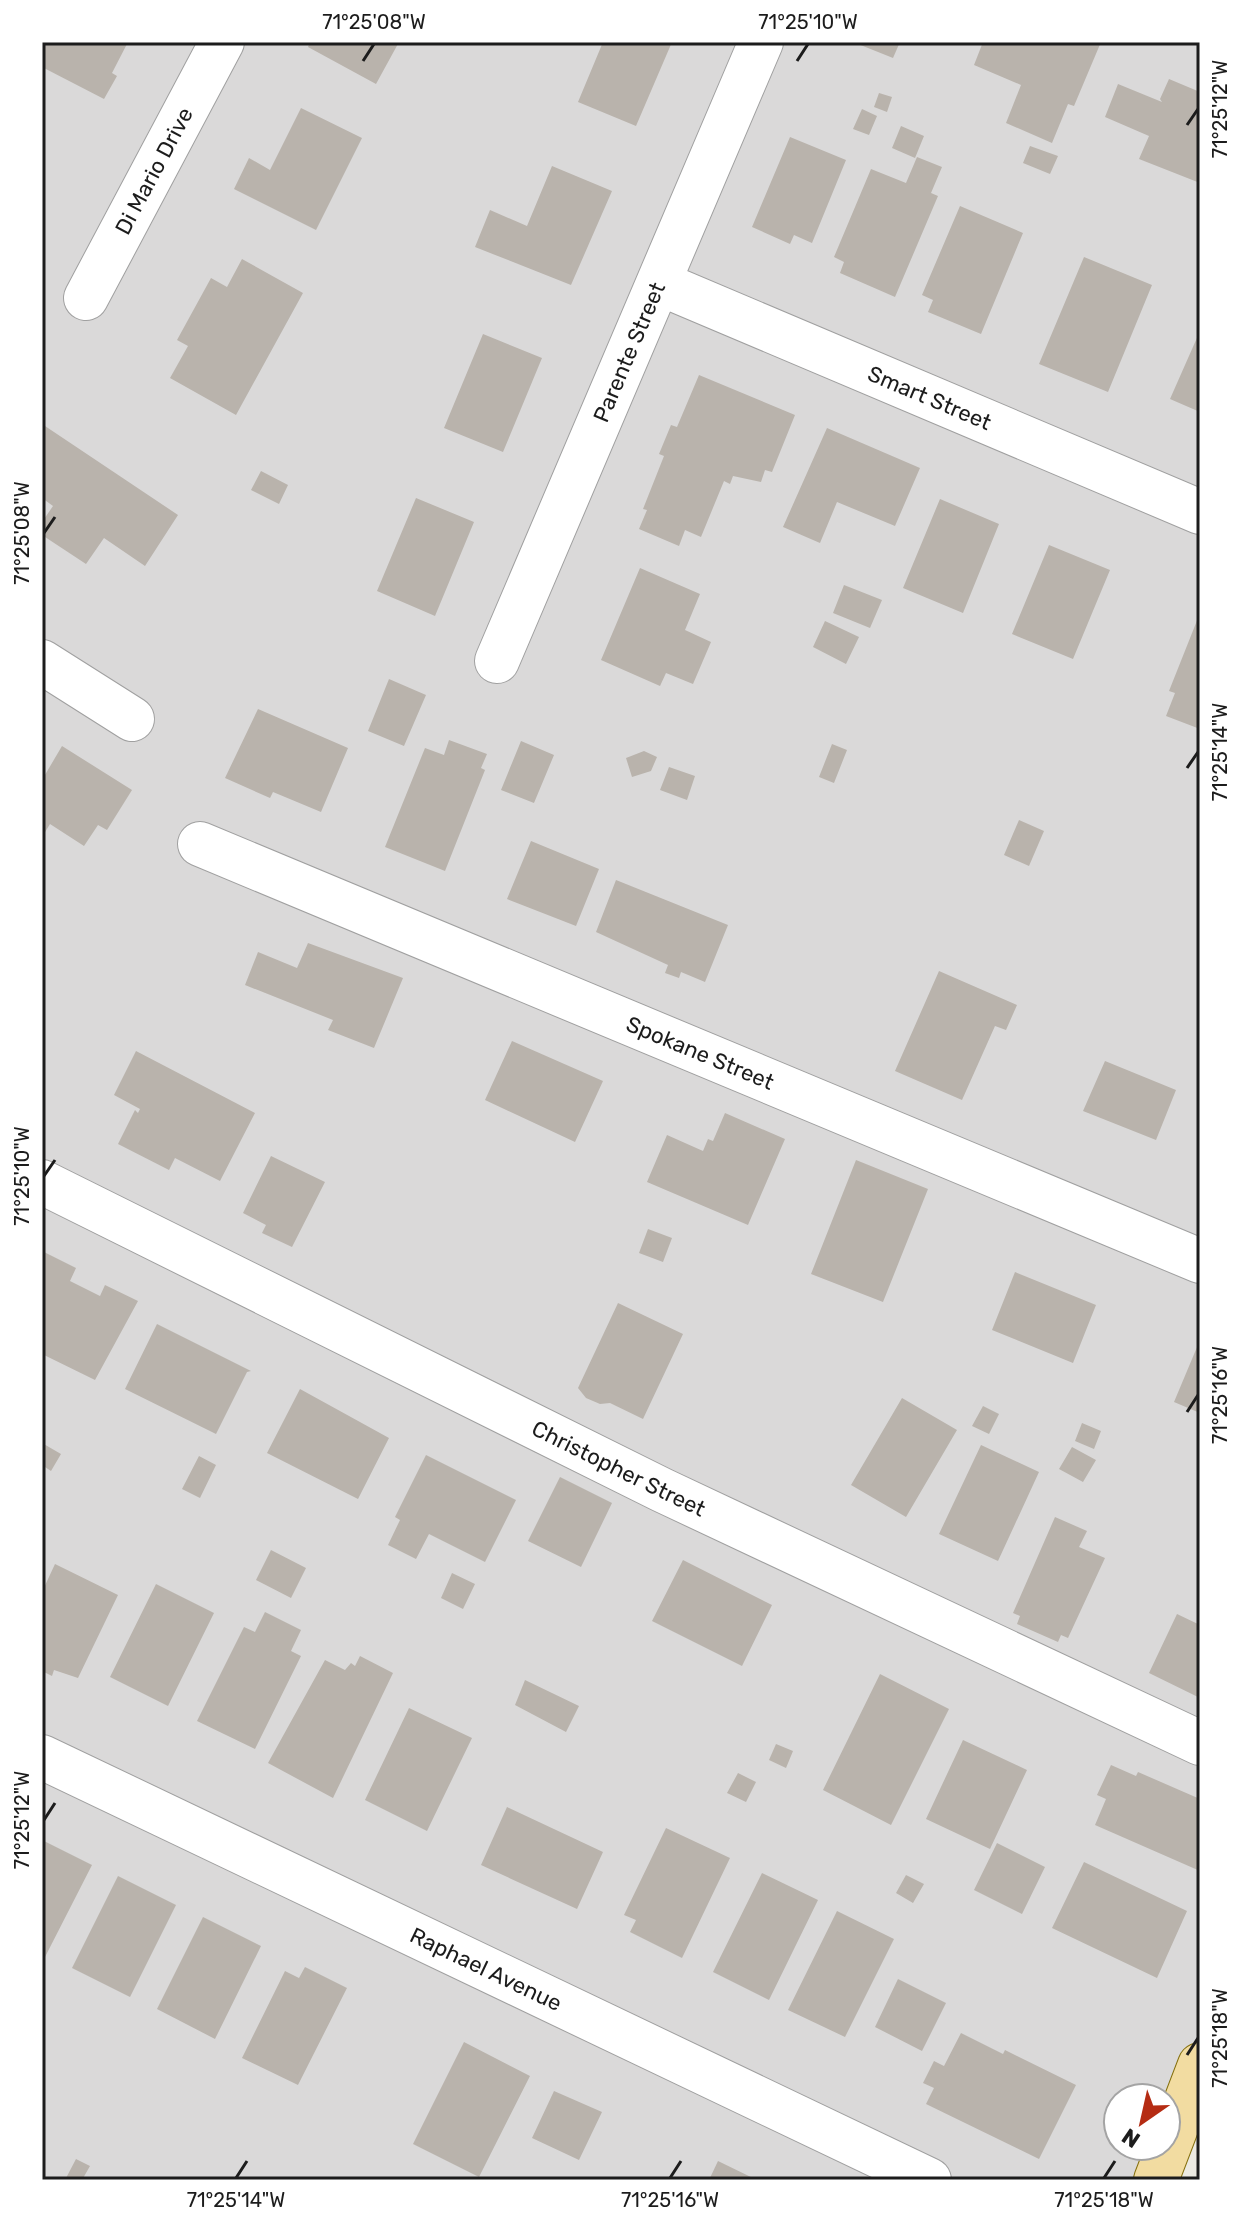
<svg xmlns="http://www.w3.org/2000/svg" width="1242" height="2222" viewBox="0 0 1242 2222" font-family="Rubik,sans-serif">
<style>
.residential{fill:#dad9d9;fill-rule:evenodd}
.building{fill:#b9b3ac}
.lines{fill:none;stroke-linecap:round;stroke-linejoin:round}
.minor-casing{stroke:#a0a0a0;stroke-width:46}
.primary-casing{stroke:#85700e;stroke-width:46}
.minor{stroke:#fff;stroke-width:44}
.primary{stroke:#f2dca1;stroke-width:44}
.ticks{fill:none;stroke:#1c1c1c;stroke-width:3}
.labels{text-anchor:middle;dominant-baseline:central;stroke-width:8;stroke-linejoin:round;paint-order:stroke}
.street-label{font-size:22px;fill:#1c1c1c;stroke:#fff}
.neatline{fill:none;stroke:#1c1c1c;stroke-width:3}
.ticks-label{font-size:20px;text-anchor:middle;fill:#1c1c1c}
</style>
<rect width="100%" height="100%" fill="#eceae2"/>
<path class="residential" d="M 42,42 L 1200,42 L 1200,2063 L 1154,2180 L 42,2180 ZM 1118,2098 L 1166,2098 L 1166,2146 L 1118,2146 Z"/>
<path class="building" d="M 42,42 L 128,42 L 112,73 L 117,76 L 104,99 L 42,67 Z
M 310,42 L 399,42 L 376,84 L 308,47 Z
M 603,42 L 672,42 L 636,126 L 578,102 Z
M 853,42 L 900,42 L 893,58 Z
M 983,42 L 1101,42 L 1074,106 L 1068,104 L 1052,143 L 1006,123 L 1021,85 L 974,65 Z
M 1169,79 L 1200,92 L 1200,183 L 1139,159 L 1149,136 L 1105,117 L 1118,84 L 1162,102 L 1160,99 Z
M 879,93 L 892,97 L 887,112 L 874,107 Z
M 301,108 L 362,138 L 316,230 L 234,189 L 249,158 L 270,170 Z
M 862,109 L 877,116 L 869,135 L 853,129 Z
M 901,126 L 924,136 L 915,158 L 892,148 Z
M 790,137 L 846,160 L 812,243 L 794,235 L 790,244 L 752,227 Z
M 1030,146 L 1058,156 L 1050,174 L 1023,163 Z
M 917,157 L 942,167 L 931,193 L 938,196 L 895,297 L 840,273 L 844,262 L 834,257 L 871,169 L 906,183 Z
M 552,166 L 612,191 L 571,285 L 475,247 L 490,210 L 527,226 Z
M 960,206 L 1023,233 L 981,334 L 928,312 L 933,300 L 922,295 Z
M 1084,257 L 1152,285 L 1108,392 L 1039,364 Z
M 242,259 L 303,293 L 236,415 L 170,378 L 188,346 L 177,340 L 211,278 L 227,287 Z
M 1200,331 L 1200,412 L 1170,399 Z
M 483,334 L 542,358 L 503,452 L 444,428 Z
M 699,375 L 795,415 L 772,472 L 765,470 L 761,482 L 733,476 L 730,484 L 724,481 L 701,537 L 685,530 L 679,546 L 639,529 L 647,510 L 643,509 L 664,456 L 659,454 L 671,425 L 677,427 Z
M 42,424 L 178,515 L 145,566 L 104,538 L 86,564 L 42,535 L 42,522 L 53,506 L 42,498 Z
M 827,428 L 920,468 L 895,526 L 837,502 L 820,543 L 783,527 Z
M 261,471 L 288,485 L 279,504 L 251,490 Z
M 416,498 L 474,522 L 435,616 L 377,591 Z
M 940,499 L 999,524 L 963,613 L 903,588 Z
M 1049,545 L 1110,570 L 1073,659 L 1012,634 Z
M 640,568 L 700,594 L 685,630 L 711,642 L 693,684 L 666,673 L 660,686 L 601,660 Z
M 844,585 L 882,600 L 870,628 L 833,613 Z
M 1200,613 L 1200,729 L 1166,716 L 1175,693 L 1169,691 Z
M 825,621 L 859,637 L 846,664 L 813,647 Z
M 389,679 L 426,695 L 404,746 L 368,731 Z
M 258,709 L 348,748 L 321,812 L 273,792 L 270,798 L 225,778 Z
M 449,740 L 487,754 L 481,768 L 485,770 L 445,871 L 385,847 L 425,748 L 444,755 Z
M 521,741 L 554,755 L 534,803 L 501,790 Z
M 832,744 L 847,750 L 834,783 L 819,777 Z
M 62,746 L 132,790 L 107,830 L 98,825 L 84,846 L 50,824 L 42,837 L 42,780 Z
M 644,751 L 657,757 L 651,771 L 632,777 L 626,758 Z
M 669,767 L 695,776 L 687,800 L 660,790 Z
M 1019,820 L 1044,831 L 1029,866 L 1004,855 Z
M 531,841 L 599,869 L 576,926 L 507,899 Z
M 616,880 L 728,925 L 705,982 L 681,972 L 679,978 L 665,973 L 668,965 L 596,932 Z
M 308,943 L 403,978 L 374,1048 L 328,1030 L 333,1020 L 245,985 L 258,952 L 297,968 Z
M 939,971 L 1017,1005 L 1006,1030 L 995,1026 L 962,1100 L 895,1071 Z
M 512,1041 L 603,1081 L 575,1142 L 485,1100 Z
M 136,1051 L 255,1113 L 220,1181 L 175,1158 L 169,1170 L 118,1144 L 135,1110 L 138,1113 L 140,1109 L 114,1095 Z
M 1105,1061 L 1176,1090 L 1156,1140 L 1083,1111 Z
M 725,1113 L 785,1139 L 748,1225 L 647,1182 L 667,1135 L 703,1151 L 708,1139 L 713,1141 Z
M 271,1156 L 325,1182 L 292,1247 L 262,1233 L 266,1225 L 243,1213 Z
M 856,1160 L 928,1189 L 883,1302 L 811,1274 Z
M 648,1229 L 672,1238 L 663,1262 L 639,1253 Z
M 44,1252 L 76,1268 L 70,1281 L 100,1296 L 105,1285 L 138,1301 L 95,1380 L 42,1354 Z
M 1015,1272 L 1096,1305 L 1073,1363 L 992,1330 Z
M 618,1303 L 683,1334 L 643,1419 L 610,1403 L 600,1404 L 586,1398 L 578,1388 Z
M 157,1324 L 251,1371 L 247,1372 L 216,1434 L 125,1389 Z
M 1200,1340 L 1200,1413 L 1174,1402 Z
M 300,1389 L 389,1438 L 358,1499 L 267,1453 Z
M 902,1398 L 957,1430 L 906,1517 L 851,1485 Z
M 983,1406 L 999,1414 L 989,1434 L 972,1426 Z
M 1082,1423 L 1101,1431 L 1094,1449 L 1075,1441 Z
M 42,1443 L 61,1454 L 51,1471 L 42,1465 Z
M 981,1445 L 1039,1472 L 998,1561 L 939,1534 Z
M 1072,1447 L 1096,1460 L 1083,1482 L 1059,1469 Z
M 426,1455 L 516,1500 L 485,1562 L 429,1534 L 416,1559 L 388,1545 L 400,1520 L 395,1517 Z
M 199,1456 L 216,1465 L 200,1498 L 182,1489 Z
M 560,1477 L 612,1503 L 581,1567 L 528,1541 Z
M 1055,1517 L 1087,1531 L 1079,1547 L 1105,1558 L 1068,1638 L 1061,1635 L 1058,1642 L 1017,1624 L 1020,1616 L 1013,1613 Z
M 271,1550 L 306,1568 L 291,1598 L 256,1580 Z
M 683,1560 L 772,1605 L 742,1666 L 652,1621 Z
M 55,1564 L 118,1595 L 78,1678 L 54,1670 L 52,1676 L 42,1671 L 42,1592 Z
M 452,1573 L 475,1584 L 463,1609 L 441,1598 Z
M 156,1584 L 214,1613 L 168,1706 L 110,1677 Z
M 265,1612 L 301,1630 L 291,1651 L 301,1656 L 255,1749 L 197,1721 L 244,1627 L 255,1632 Z
M 1177,1614 L 1200,1625 L 1200,1698 L 1149,1673 Z
M 360,1656 L 393,1673 L 333,1798 L 268,1763 L 325,1660 L 345,1670 L 351,1663 L 355,1666 Z
M 880,1674 L 949,1709 L 891,1825 L 823,1790 Z
M 525,1680 L 579,1706 L 566,1732 L 515,1705 Z
M 409,1708 L 472,1738 L 427,1831 L 365,1800 Z
M 963,1740 L 1027,1770 L 990,1849 L 926,1819 Z
M 776,1744 L 793,1751 L 786,1768 L 769,1760 Z
M 1111,1765 L 1136,1776 L 1138,1772 L 1200,1799 L 1200,1871 L 1095,1825 L 1106,1799 L 1097,1795 Z
M 738,1773 L 756,1782 L 746,1802 L 727,1793 Z
M 507,1807 L 603,1852 L 577,1909 L 481,1865 Z
M 666,1828 L 730,1858 L 682,1958 L 630,1932 L 636,1920 L 624,1915 Z
M 42,1840 L 92,1865 L 45,1957 L 42,1955 Z
M 997,1843 L 1045,1867 L 1022,1914 L 974,1890 Z
M 1084,1862 L 1187,1911 L 1157,1978 L 1052,1928 Z
M 762,1873 L 818,1900 L 769,2000 L 713,1972 Z
M 906,1875 L 924,1884 L 913,1903 L 896,1893 Z
M 118,1876 L 176,1905 L 130,1997 L 72,1968 Z
M 837,1911 L 894,1939 L 845,2037 L 788,2010 Z
M 203,1917 L 261,1946 L 215,2039 L 157,2009 Z
M 305,1967 L 347,1988 L 298,2085 L 242,2058 L 285,1971 L 299,1978 Z
M 898,1979 L 946,2003 L 922,2051 L 875,2027 Z
M 961,2033 L 1003,2054 L 1005,2050 L 1076,2085 L 1039,2159 L 926,2104 L 934,2088 L 923,2083 L 934,2061 L 944,2066 Z
M 464,2042 L 530,2076 L 479,2177 L 413,2144 Z
M 554,2091 L 602,2112 L 579,2160 L 532,2138 Z
M 76,2159 L 90,2166 L 82,2180 L 65,2180 Z
M 718,2161 L 757,2180 L 709,2180 Z"/>
<g class="lines">
<defs>
<g id="minor">
<path id="s1" d="M 659,283 L 1200,512"/>
<path id="s2" d="M 86,298 L 222,42"/>
<path id="s3" d="M 497,661 L 761,42"/>
<path d="M 42,662 L 132,719"/>
<path id="s4" d="M 200,844 L 1200,1261"/>
<path id="s5" d="M 42,1182 L 662,1490 L 1200,1743"/>
<path id="s6" d="M 42,1757 L 929,2180"/>
</g>
<path id="primary" d="M 1156,2180 L 1200,2065"/>
</defs>
<use href="#minor" class="minor-casing"/>
<use href="#primary" class="primary-casing"/>
<use href="#minor" class="minor"/>
<use href="#primary" class="primary"/>
</g>
<path class="ticks" d="M 363,61 L 374,44M 797,61 L 808,44M 1187,125 L 1198,109M 44,533 L 55,517M 1187,768 L 1198,752M 44,1176 L 55,1160M 1187,1412 L 1198,1395M 44,1820 L 55,1803M 1187,2055 L 1198,2038M 236,2178 L 247,2161M 670,2178 L 681,2161M 1104,2178 L 1115,2161"/>
<g class="labels">
<g class="street-label">
<text stroke="none"><textPath href="#s2" startOffset="144">Di Mario Drive</textPath></text>
<text stroke="none"><textPath href="#s3" startOffset="336">Parente Street</textPath></text>
<text stroke="none"><textPath href="#s1" startOffset="294">Smart Street</textPath></text>
<text stroke="none"><textPath href="#s4" startOffset="542">Spokane Street</textPath></text>
<text stroke="none"><textPath href="#s5" startOffset="644">Christopher Street</textPath></text>
<text stroke="none"><textPath href="#s6" startOffset="492">Raphael Avenue</textPath></text>
</g>
</g>
<rect width="1242" height="2222" fill="none" stroke="#ffffff" stroke-width="88"/>
<g transform="translate(1142 2122) rotate(214)"><circle r="38" fill="#ffffff" stroke="#a4a4a4" stroke-width="2"/>
<path d="M0-6L14 30L0 20L-14 30Z" fill="#b52c13"/>
<text y="-12" font-size="22" font-weight="bold" text-anchor="middle" fill="#1c1c1c">N</text>
</g>
<rect x="44" y="44" width="1154" height="2134" class="neatline"/>
<g class="ticks-label">
<text x="374" y="29">71°25'08"W</text>
<text x="808" y="29">71°25'10"W</text>
<text transform="translate(1220 109) rotate(-90)" y="7">71°25'12"W</text>
<text transform="translate(22 533) rotate(-90)" y="7">71°25'08"W</text>
<text transform="translate(1220 752) rotate(-90)" y="7">71°25'14"W</text>
<text transform="translate(22 1176) rotate(-90)" y="7">71°25'10"W</text>
<text transform="translate(1220 1395) rotate(-90)" y="7">71°25'16"W</text>
<text transform="translate(22 1820) rotate(-90)" y="7">71°25'12"W</text>
<text transform="translate(1220 2038) rotate(-90)" y="7">71°25'18"W</text>
<text x="236" y="2207">71°25'14"W</text>
<text x="670" y="2207">71°25'16"W</text>
<text x="1104" y="2207">71°25'18"W</text>
</g>
</svg>
